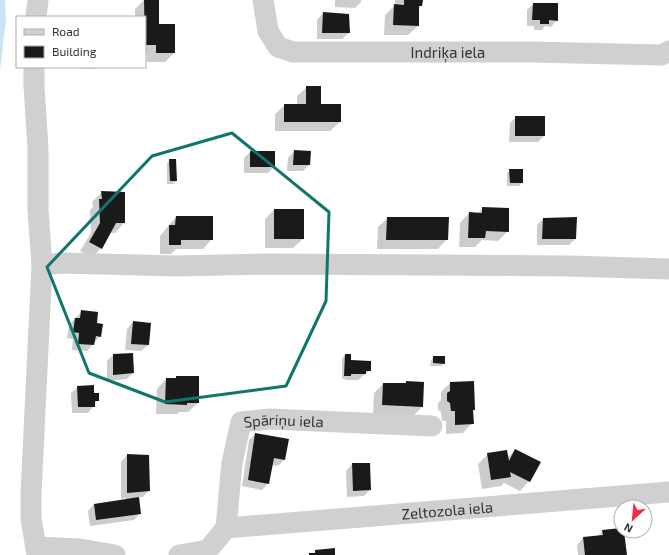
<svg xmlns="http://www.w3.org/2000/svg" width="669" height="555" viewBox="0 0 669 555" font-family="'Exo 2',sans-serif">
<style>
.water{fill:#cce4f0}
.shadow{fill:#0003}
.building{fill:#1a1a1a}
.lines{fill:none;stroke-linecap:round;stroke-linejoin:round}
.minor{stroke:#d0d0d0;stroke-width:21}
.marked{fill:none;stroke:#0f766e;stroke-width:3;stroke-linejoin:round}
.labels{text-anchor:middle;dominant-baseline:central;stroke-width:4;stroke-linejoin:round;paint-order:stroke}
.street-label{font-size:15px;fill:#333;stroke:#fff}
</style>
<rect width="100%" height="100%" fill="#fff"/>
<path class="water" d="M 0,0 L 5,0 L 6,20 L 0,71 Z"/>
<path class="shadow" d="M 144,0 L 158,0 L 158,25 L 174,53 L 165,62 L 147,62 L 147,54 L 145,54 L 145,17 L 135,17 L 135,9 Z
M 335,0 L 361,0 L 361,2 L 355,8 L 335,7 Z
M 395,0 L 422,0 L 421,6 L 418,9 L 418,26 L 408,35 L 384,35 L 385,15 L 395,5 Z
M 533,4 L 557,20 L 551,27 L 545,26 L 542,30 L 534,30 L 534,26 L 527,26 L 527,10 Z
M 323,13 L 349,33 L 342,39 L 317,39 L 317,20 Z
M 74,67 L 97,67 L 95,69 L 73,68 Z
M 307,87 L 320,105 L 340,122 L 330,131 L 275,131 L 275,114 L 285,105 L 297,105 L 297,96 Z
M 516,117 L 544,136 L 538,142 L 509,142 L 510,123 Z
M 294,151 L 309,165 L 303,171 L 287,171 L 288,158 Z
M 250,152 L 274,167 L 268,173 L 244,173 L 244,158 Z
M 170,160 L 176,181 L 173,184 L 167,184 L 167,163 Z
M 510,170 L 522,183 L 519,186 L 507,186 L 507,173 Z
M 102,192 L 124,193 L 124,223 L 115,233 L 110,233 L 101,248 L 92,258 L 80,251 L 91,233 L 90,210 L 93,207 L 92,202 Z
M 483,208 L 508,231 L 498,241 L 482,240 L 475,247 L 459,247 L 460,223 L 469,213 L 478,213 Z
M 274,210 L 303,239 L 293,248 L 265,248 L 265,219 Z
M 176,217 L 212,239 L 203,249 L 176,249 L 171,254 L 160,254 L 160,236 Z
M 388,218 L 447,239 L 438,249 L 377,249 L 378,227 Z
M 543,219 L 575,239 L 569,245 L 537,245 L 537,225 Z
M 82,311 L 96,324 L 100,336 L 87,351 L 72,350 L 73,339 L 67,338 L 69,325 Z
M 133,322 L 148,345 L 141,351 L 125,350 L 127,329 Z
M 113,355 L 133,373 L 127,379 L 107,381 L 107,361 Z
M 345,355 L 350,361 L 370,370 L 358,380 L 345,380 L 345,379 L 342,379 L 342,358 Z
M 434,357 L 444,363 L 441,366 L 430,366 L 431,360 Z
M 176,377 L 198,403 L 188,412 L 179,412 L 177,414 L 156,414 L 157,389 L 166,379 L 174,379 Z
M 406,382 L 423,383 L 422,407 L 412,417 L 373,414 L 374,393 L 383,384 L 404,384 Z
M 450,383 L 474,410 L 472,412 L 472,423 L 463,433 L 446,434 L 446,421 L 442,421 L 441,412 L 438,410 L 438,403 L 441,400 L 441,392 Z
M 78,387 L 93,394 L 98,400 L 88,413 L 72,413 L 71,393 Z
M 255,434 L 284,460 L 278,466 L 272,465 L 268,483 L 262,490 L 242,486 L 249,440 Z
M 515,450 L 529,481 L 520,491 L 504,483 L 501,486 L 482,489 L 478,464 L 488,454 L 507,458 Z
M 127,455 L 149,490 L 143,497 L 138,497 L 140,513 L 134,520 L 90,526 L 88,511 L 94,504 L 126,500 L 126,498 L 121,499 L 121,462 Z
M 352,464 L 369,464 L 370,490 L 364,496 L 347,497 L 346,471 Z
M 621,529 L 621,531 L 623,531 L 626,555 L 578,555 L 577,545 L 583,538 L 597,537 L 603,531 Z"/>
<path class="building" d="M 144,0 L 159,0 L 159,24 L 175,24 L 175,53 L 156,53 L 156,45 L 145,45 Z
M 404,0 L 423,0 L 422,6 L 419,6 L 419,26 L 393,25 L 394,4 L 404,5 Z
M 533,3 L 558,3 L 558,21 L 549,20 L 549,24 L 540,24 L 540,20 L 532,20 Z
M 323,12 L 349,14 L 350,33 L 322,33 Z
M 306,86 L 321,86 L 321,104 L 341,104 L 341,122 L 284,122 L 284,104 L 306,104 Z
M 515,116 L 545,116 L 545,136 L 515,136 Z
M 294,150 L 311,151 L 310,165 L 293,165 Z
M 250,151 L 275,151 L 275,167 L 250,167 Z
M 169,159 L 176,159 L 177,181 L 170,181 Z
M 509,169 L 523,169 L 523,183 L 510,183 Z
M 101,191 L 125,192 L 125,223 L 116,223 L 102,249 L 89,242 L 100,223 L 99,199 L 102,199 Z
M 482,207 L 509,208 L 509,232 L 486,231 L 485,238 L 468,238 L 469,212 L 482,213 Z
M 274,209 L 304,209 L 304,239 L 274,239 Z
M 176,216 L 213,216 L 213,240 L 181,240 L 181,245 L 169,245 L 169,225 L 175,225 Z
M 387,217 L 449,217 L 448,240 L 386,240 Z
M 577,217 L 576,239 L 542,239 L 543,218 Z
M 81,310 L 98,312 L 97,323 L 103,324 L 101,337 L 96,336 L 94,345 L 78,344 L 79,333 L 73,332 L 75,318 L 80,318 Z
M 133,321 L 151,323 L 149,345 L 131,344 Z
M 133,353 L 134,373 L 113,375 L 113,354 Z
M 345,354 L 351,354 L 351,360 L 371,361 L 371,371 L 366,371 L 366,374 L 351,374 L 351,376 L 344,376 Z
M 433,356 L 445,356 L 445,364 L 433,363 Z
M 176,376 L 199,376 L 199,403 L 187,403 L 187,405 L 165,404 L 166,378 L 176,378 Z
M 406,381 L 424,382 L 423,407 L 382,405 L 383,383 L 406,383 Z
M 474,381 L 475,410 L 473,410 L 474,424 L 455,425 L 455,411 L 451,411 L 450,403 L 447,401 L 447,393 L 450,391 L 450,382 Z
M 94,385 L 94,393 L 99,393 L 99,401 L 95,401 L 95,407 L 78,407 L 77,386 Z
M 255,433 L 289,439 L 285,460 L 274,458 L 269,484 L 248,480 Z
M 515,449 L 541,462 L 530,482 L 510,472 L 511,477 L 491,480 L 487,453 L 507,450 L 509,461 Z
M 127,454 L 149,455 L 150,491 L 127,493 Z
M 352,463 L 370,463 L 371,490 L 353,491 Z
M 139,497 L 141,514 L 96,520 L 94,504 Z
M 621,528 L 621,531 L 624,531 L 627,555 L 585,555 L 583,537 L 603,535 L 602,530 Z
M 335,548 L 335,555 L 309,555 L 309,553 L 315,553 L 315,550 Z"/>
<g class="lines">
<g class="minor">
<path id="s1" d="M 263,0 L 268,31 L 278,47 L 293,52 L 530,52 L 662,55 L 669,51"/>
<path d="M 36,17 L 38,0"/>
<path d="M 34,67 L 34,86 L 38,149 L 38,210 L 42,265 L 31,494 L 31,518 L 37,555"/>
<path d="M 42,265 L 61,263 L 176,266 L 265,264 L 568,266 L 669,269"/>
<path id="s2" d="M 226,528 L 669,492"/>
<path id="s3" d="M 226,528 L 232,463 L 241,422 L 270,419 L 432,426"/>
<path d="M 36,547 L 80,549 L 115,555"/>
<path d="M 179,555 L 208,550 L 226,528"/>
</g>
</g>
<path class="marked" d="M 232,133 L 329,212 L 326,301 L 286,386 L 165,402 L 89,373 L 47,267 L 152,156 Z"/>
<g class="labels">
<g class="street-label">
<text stroke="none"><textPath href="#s1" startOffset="221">Indriķa iela</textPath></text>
<text stroke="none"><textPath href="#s3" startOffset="150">Spāriņu iela</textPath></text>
<text stroke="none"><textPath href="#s2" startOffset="222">Zeltozola iela</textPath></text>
</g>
</g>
<rect x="16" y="16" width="130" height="52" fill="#ffffff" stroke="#adadad"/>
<rect x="24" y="29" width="20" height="6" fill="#d0d0d0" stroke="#adadad"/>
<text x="52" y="36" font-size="12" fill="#333333">Road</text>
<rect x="24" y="46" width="20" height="12" fill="#1a1a1a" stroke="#adadad"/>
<text x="52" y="56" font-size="12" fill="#333333">Building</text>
<g transform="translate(633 519) rotate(207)"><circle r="19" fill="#ffffff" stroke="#adadad"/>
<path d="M0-3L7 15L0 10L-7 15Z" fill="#f22c44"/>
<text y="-6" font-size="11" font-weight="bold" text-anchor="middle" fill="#333333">N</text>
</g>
</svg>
